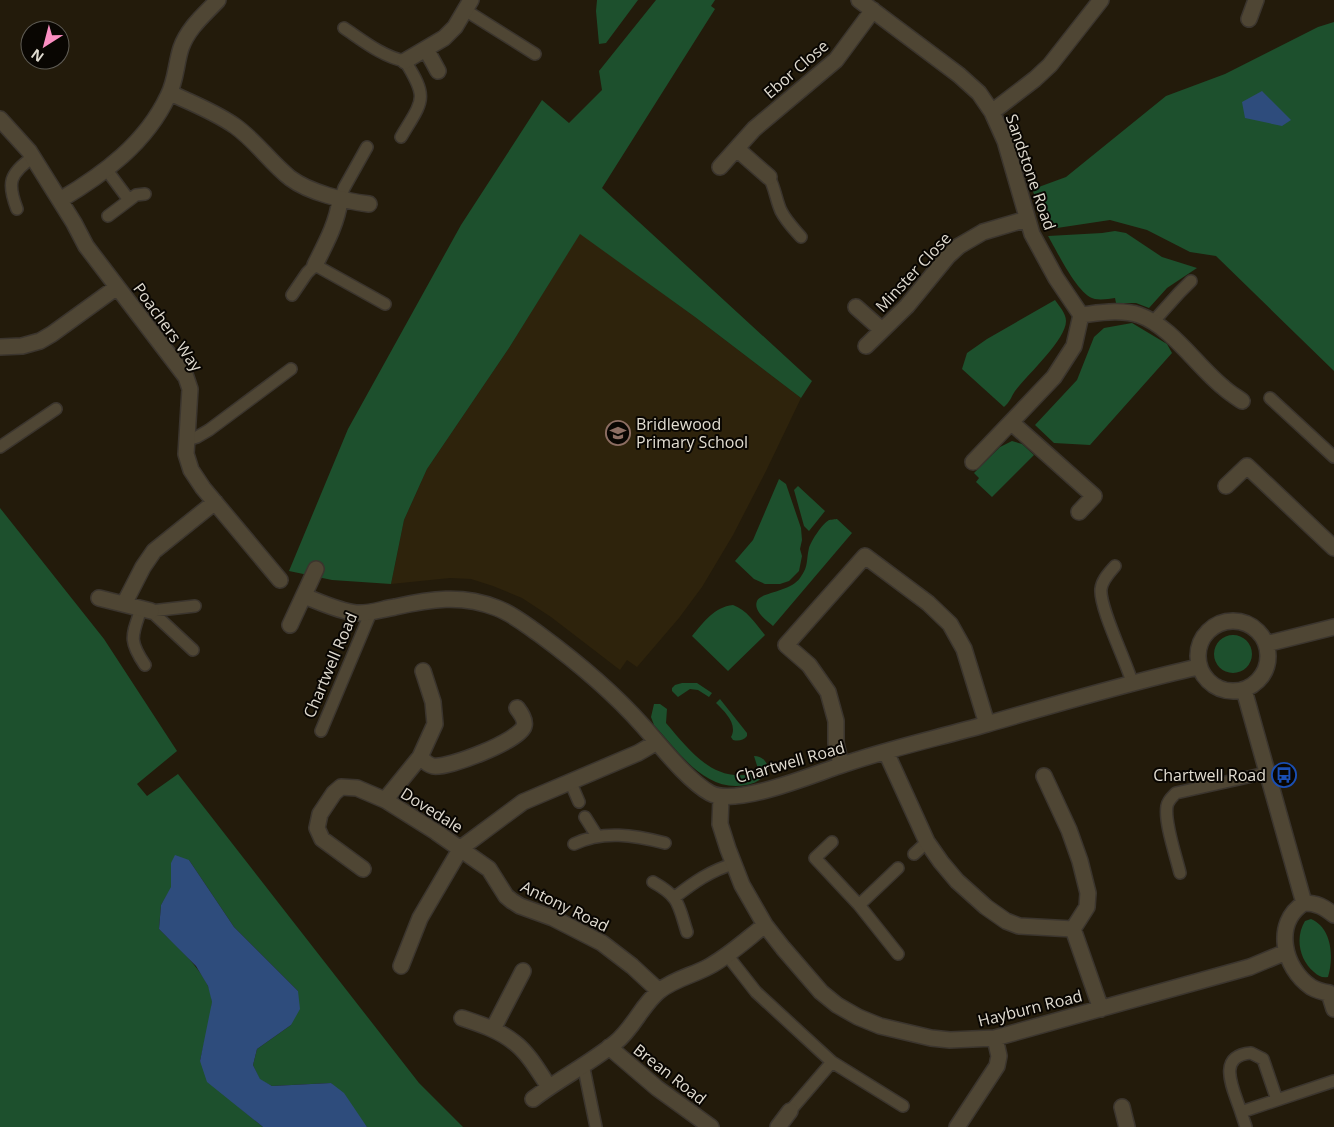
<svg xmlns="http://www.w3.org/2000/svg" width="1334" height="1127" viewBox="0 0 1334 1127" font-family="'Open Sans',sans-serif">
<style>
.built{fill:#2e230c}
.green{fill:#1d502d}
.water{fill:#2e4c7c}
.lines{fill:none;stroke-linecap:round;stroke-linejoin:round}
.service-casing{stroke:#3b352e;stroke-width:14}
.minor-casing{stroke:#3b352e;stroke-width:18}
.service{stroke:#4f4634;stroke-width:11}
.minor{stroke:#4f4634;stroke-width:15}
.labels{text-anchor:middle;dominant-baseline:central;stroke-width:4;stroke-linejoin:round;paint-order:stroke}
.street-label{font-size:16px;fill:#e1dcd1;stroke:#090602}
.poi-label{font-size:16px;fill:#e1dcd1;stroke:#090602;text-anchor:start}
</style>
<rect width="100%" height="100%" fill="#231b0b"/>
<path class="built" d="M 580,233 L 695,317 L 801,398 L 766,471 L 733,535 L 702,587 L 679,618 L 637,667 L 627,660 L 620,670 L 551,617 L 522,598 L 493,586 L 471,579 L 450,578 L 391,584 L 404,520 L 427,469 L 509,348 Z"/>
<path class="green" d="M 597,0 L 638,0 L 606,43 L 599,44 L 596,11 Z
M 656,0 L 715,0 L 711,6 L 715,9 L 602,188 L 812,381 L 801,398 L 695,317 L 580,234 L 509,348 L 427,469 L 404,520 L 391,584 L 332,580 L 289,571 L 348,429 L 461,225 L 542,100 L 569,123 L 602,90 L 599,71 Z
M 1334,22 L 1334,371 L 1216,256 L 1190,252 L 1147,230 L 1110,220 L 1057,228 L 1051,225 L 1033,192 L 1036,188 L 1066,177 L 1166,96 L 1225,74 L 1318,27 Z
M 1115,231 L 1126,233 L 1162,257 L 1197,268 L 1167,288 L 1149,308 L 1136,303 L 1116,303 L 1115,298 C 1109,299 1101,300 1095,299 C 1078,296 1057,251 1048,236 L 1102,233 Z
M 1055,300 C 1059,306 1066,313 1066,321 C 1066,340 1027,375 1015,391 C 1011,397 1010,402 1004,407 L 962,369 L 967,353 L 987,339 Z
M 1132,323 L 1167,344 L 1172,353 L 1090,445 L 1054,443 L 1035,425 L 1077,380 L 1094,337 L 1104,328 Z
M 1012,441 L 1022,444 L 1034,455 L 992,497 L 976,482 L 979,478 L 974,473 L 1000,447 Z
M 779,479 L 786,484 L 801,528 L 802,540 L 800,549 L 802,556 L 799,571 L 789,581 L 780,584 L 765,584 L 754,579 L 735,561 L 753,540 Z
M 798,486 L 825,511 L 809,531 L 804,526 L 794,490 Z
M 0,508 L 104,639 L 177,751 L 137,784 L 147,796 L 178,774 L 419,1083 L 463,1127 L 367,1127 L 331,1083 L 272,1086 L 260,1080 L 253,1065 L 257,1049 L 291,1025 L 298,991 L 234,927 L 189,860 L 171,863 L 172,887 L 161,905 L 159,929 C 176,946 213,977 212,1003 C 211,1020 204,1043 200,1061 L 241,1109 L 263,1127 L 0,1127 Z
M 837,519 L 852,533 L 773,626 C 766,620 753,611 757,601 C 761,592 790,592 800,578 C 809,566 806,560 809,548 C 811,541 822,524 829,520 C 830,520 836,519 837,519 Z
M 733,605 C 747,610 756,624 765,635 L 728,671 L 692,636 C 704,622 714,607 733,605 Z
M1214 654a19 19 0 1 1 38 0a19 19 0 1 1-38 0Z
M 682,683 L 697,683 L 712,693 L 709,697 L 698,690 L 690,689 L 678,697 L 672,691 L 672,688 L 675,685 Z
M 720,699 L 747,733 L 747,736 C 743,741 738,741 733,740 L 731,737 C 738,724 725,712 716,703 Z
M 654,704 L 660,704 L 667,709 L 666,723 C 691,752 715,786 759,772 L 754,756 C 761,756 766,760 768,767 C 764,778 758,783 746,785 C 705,793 679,752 654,725 L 651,717 Z
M 1311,919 C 1332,928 1334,957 1328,977 C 1322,978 1318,976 1314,972 C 1299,960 1295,937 1305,921 Z"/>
<path class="water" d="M 1262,91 L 1291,120 L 1282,126 L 1245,118 L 1242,102 Z
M 175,855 L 189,860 L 234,927 L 298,991 L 300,1009 L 291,1025 L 257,1049 L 253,1065 L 260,1079 L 272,1086 L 331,1083 L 344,1093 L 367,1127 L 263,1127 L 207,1082 L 200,1061 L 212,1002 L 208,986 L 196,966 L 159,929 L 161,905 L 171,887 L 171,863 Z"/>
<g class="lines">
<defs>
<path id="service" d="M 465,10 L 535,54
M 344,28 C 362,40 383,57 405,61 C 429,99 423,100 401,137
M 106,169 L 129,200
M 769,177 C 775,188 776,200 781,211 C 786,221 794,229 801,237
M 340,200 L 344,188 L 367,147
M 17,209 C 7,183 9,174 33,157
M 108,216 L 136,195 L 145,194
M 292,295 L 307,273 L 315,265 L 385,304
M 1153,322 L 1179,293 L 1191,281
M 1270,398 L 1334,457
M 187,440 L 197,437 L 209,430 L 291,369
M 0,447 L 56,409
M 1115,566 C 1109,573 1102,580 1101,589 C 1099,607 1126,661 1132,682
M 141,609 C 132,636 128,640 145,665
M 193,650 L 151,611 L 195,606
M 321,731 L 371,612
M 570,781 L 579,802
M 585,817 L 597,836
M 832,842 L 815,858 L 859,905
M 574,844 C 603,830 634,835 665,843
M 914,854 L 927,842
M 1180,873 C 1176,856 1164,822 1167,806 C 1168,800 1172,797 1176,793 L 1266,773
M 653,882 C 680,897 678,904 687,932
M 675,897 C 693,883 711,870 734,864
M 898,954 L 859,905 L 898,868
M 727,955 L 756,992 L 832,1062 L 790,1111
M 832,1062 L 903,1106
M 583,1064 L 596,1127
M 1241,1112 C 1234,1090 1215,1056 1251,1053 L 1263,1059 L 1277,1100
M 1246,1127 L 1241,1112 L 1334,1081"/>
<path id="minor" d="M 859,0 L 959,75 L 979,93 L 992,112 L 1005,141 L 1032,234 L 1056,278 L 1081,315 L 1074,346 L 1054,377 L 973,462
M 1249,19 L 1256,0
M 426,49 L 438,71
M 405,61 L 444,38 L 455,27 L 471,0
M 170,93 C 192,103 215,112 235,126 C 255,140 270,162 290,178 C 310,193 345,201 369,204
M 992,112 L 1035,79 L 1050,65 L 1101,0
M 0,119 L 29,151 L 74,223 L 86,246 L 186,377 L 190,389 L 186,454 L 191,470 L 203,488 L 280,580
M 737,149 L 769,177
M 720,167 L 754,129 L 836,60 L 873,10
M 60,200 C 104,174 146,143 168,96 C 176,81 176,63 181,48 C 188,28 204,15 218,0
M 315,265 C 326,243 337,223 340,200
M 856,307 L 882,330
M 1081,315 C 1099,313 1121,309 1139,315 C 1171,326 1197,366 1223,387 C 1228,392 1235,396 1242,401
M 866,346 L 907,306 L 948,256 L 959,246 L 983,232 L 1027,219
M 0,347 L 22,346 L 40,341 L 52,334 L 117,287
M 1012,423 L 1094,496 L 1079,512
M 1226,486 L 1247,466 L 1334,548
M 304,596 C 320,602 338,611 356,613 C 369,614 382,609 395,607 C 430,599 462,594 497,608 C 513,614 526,625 539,634 C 577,662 612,691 643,726 C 660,745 688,781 710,793 C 735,807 812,775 839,766 C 887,749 938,738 987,724 C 1057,704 1127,683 1198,667
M 99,598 L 151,611
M 124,604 L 143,567 L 154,551 L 215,502
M1198 656a35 35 0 1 1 70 0a35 35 0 1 1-70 0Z
M 290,625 L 316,569
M 1266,644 L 1334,627
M 1244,690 L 1304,903
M 886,752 L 927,842 L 941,862 L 957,881 L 986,907 L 1006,921 L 1019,926 L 1073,929 L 1101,1009
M 420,757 C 424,761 428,765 433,766 C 448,769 521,740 524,726 C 526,720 520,712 517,708
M 841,765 L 836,743 L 836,721 L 828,692 L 809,665 L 786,645 L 865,556 L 928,603 L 950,624 L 964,649 L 987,724
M 1044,776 L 1069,830 L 1080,861 L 1088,893 L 1087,907 L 1073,929
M 721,797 L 720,824 L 728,849 L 742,885 L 765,925 L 783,948 L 821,992 L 837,1005 L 858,1017 L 880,1026 L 931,1038 L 950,1040 L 995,1038 L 1250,967 L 1286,952
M 385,800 L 420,757 L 435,724 L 433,702 L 423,671
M 363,869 L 322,839 L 317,828 L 320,814 L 334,793 L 341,787 L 357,788 L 385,800 L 436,832 L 489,869 L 506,896 L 512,901 L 520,906 L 553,918 L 602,943 L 632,966 L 659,991
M 401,966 L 420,918 L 461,848 L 523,802 L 638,753 L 657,742
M 1329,993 C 1323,992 1316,990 1311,987 C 1283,968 1273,923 1304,903 C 1317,903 1324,907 1334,915
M 1329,993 L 1334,1009
M 462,1018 C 480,1024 499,1030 515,1043 C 529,1054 539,1072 549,1087
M 493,1029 L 523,971
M 609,1047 L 657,1088 L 711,1127
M 533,1099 C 559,1079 589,1064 615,1043 C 633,1029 641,1006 659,991 C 676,978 692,976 710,966 C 730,955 747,939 765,925
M 1122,1107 L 1127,1127
M 778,1127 L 790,1111
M 957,1127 L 997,1066 L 999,1056 L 995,1038"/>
</defs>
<use href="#service" class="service-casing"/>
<use href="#minor" class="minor-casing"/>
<use href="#service" class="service"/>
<use href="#minor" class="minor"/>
</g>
<defs>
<symbol id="school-ring" viewBox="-11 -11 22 22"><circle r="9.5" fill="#090602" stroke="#8d6e63" stroke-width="1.5"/><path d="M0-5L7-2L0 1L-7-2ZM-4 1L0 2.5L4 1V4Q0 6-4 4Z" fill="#8d6e63"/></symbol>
<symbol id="bus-ring" viewBox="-11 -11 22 22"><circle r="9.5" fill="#090602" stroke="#1a4fb4" stroke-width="1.5"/><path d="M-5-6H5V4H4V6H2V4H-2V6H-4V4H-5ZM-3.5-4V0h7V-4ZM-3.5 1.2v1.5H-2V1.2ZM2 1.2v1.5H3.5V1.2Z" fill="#1a4fb4"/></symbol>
</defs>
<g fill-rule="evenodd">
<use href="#school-ring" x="604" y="419" width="28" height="28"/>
<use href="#bus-ring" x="1270" y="761" width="28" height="28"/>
</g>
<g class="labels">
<g class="street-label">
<text transform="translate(796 69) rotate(-41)">Ebor Close</text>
<text transform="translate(1031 172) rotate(71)">Sandstone Road</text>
<text transform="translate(913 272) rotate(-47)">Minster Close</text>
<text transform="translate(168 327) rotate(54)">Poachers Way</text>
<text transform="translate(330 665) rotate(-67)">Chartwell Road</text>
<text transform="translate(790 762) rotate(-16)">Chartwell Road</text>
<text transform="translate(432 810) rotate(32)">Dovedale</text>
<text transform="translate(565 906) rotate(26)">Antony Road</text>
<text transform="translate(1030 1008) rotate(-14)">Hayburn Road</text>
<text transform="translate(670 1074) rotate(38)">Brean Road</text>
</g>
<g class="poi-label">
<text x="636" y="424">Bridlewood<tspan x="636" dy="18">Primary School</tspan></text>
<text x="1266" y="775" text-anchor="end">Chartwell Road</text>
</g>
</g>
<g transform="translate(45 45) rotate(216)"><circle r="24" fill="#090602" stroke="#5f5c55"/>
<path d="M0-4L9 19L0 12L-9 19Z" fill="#fc8fc2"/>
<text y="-8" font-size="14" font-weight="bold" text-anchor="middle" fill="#e1dcd1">N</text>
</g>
</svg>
